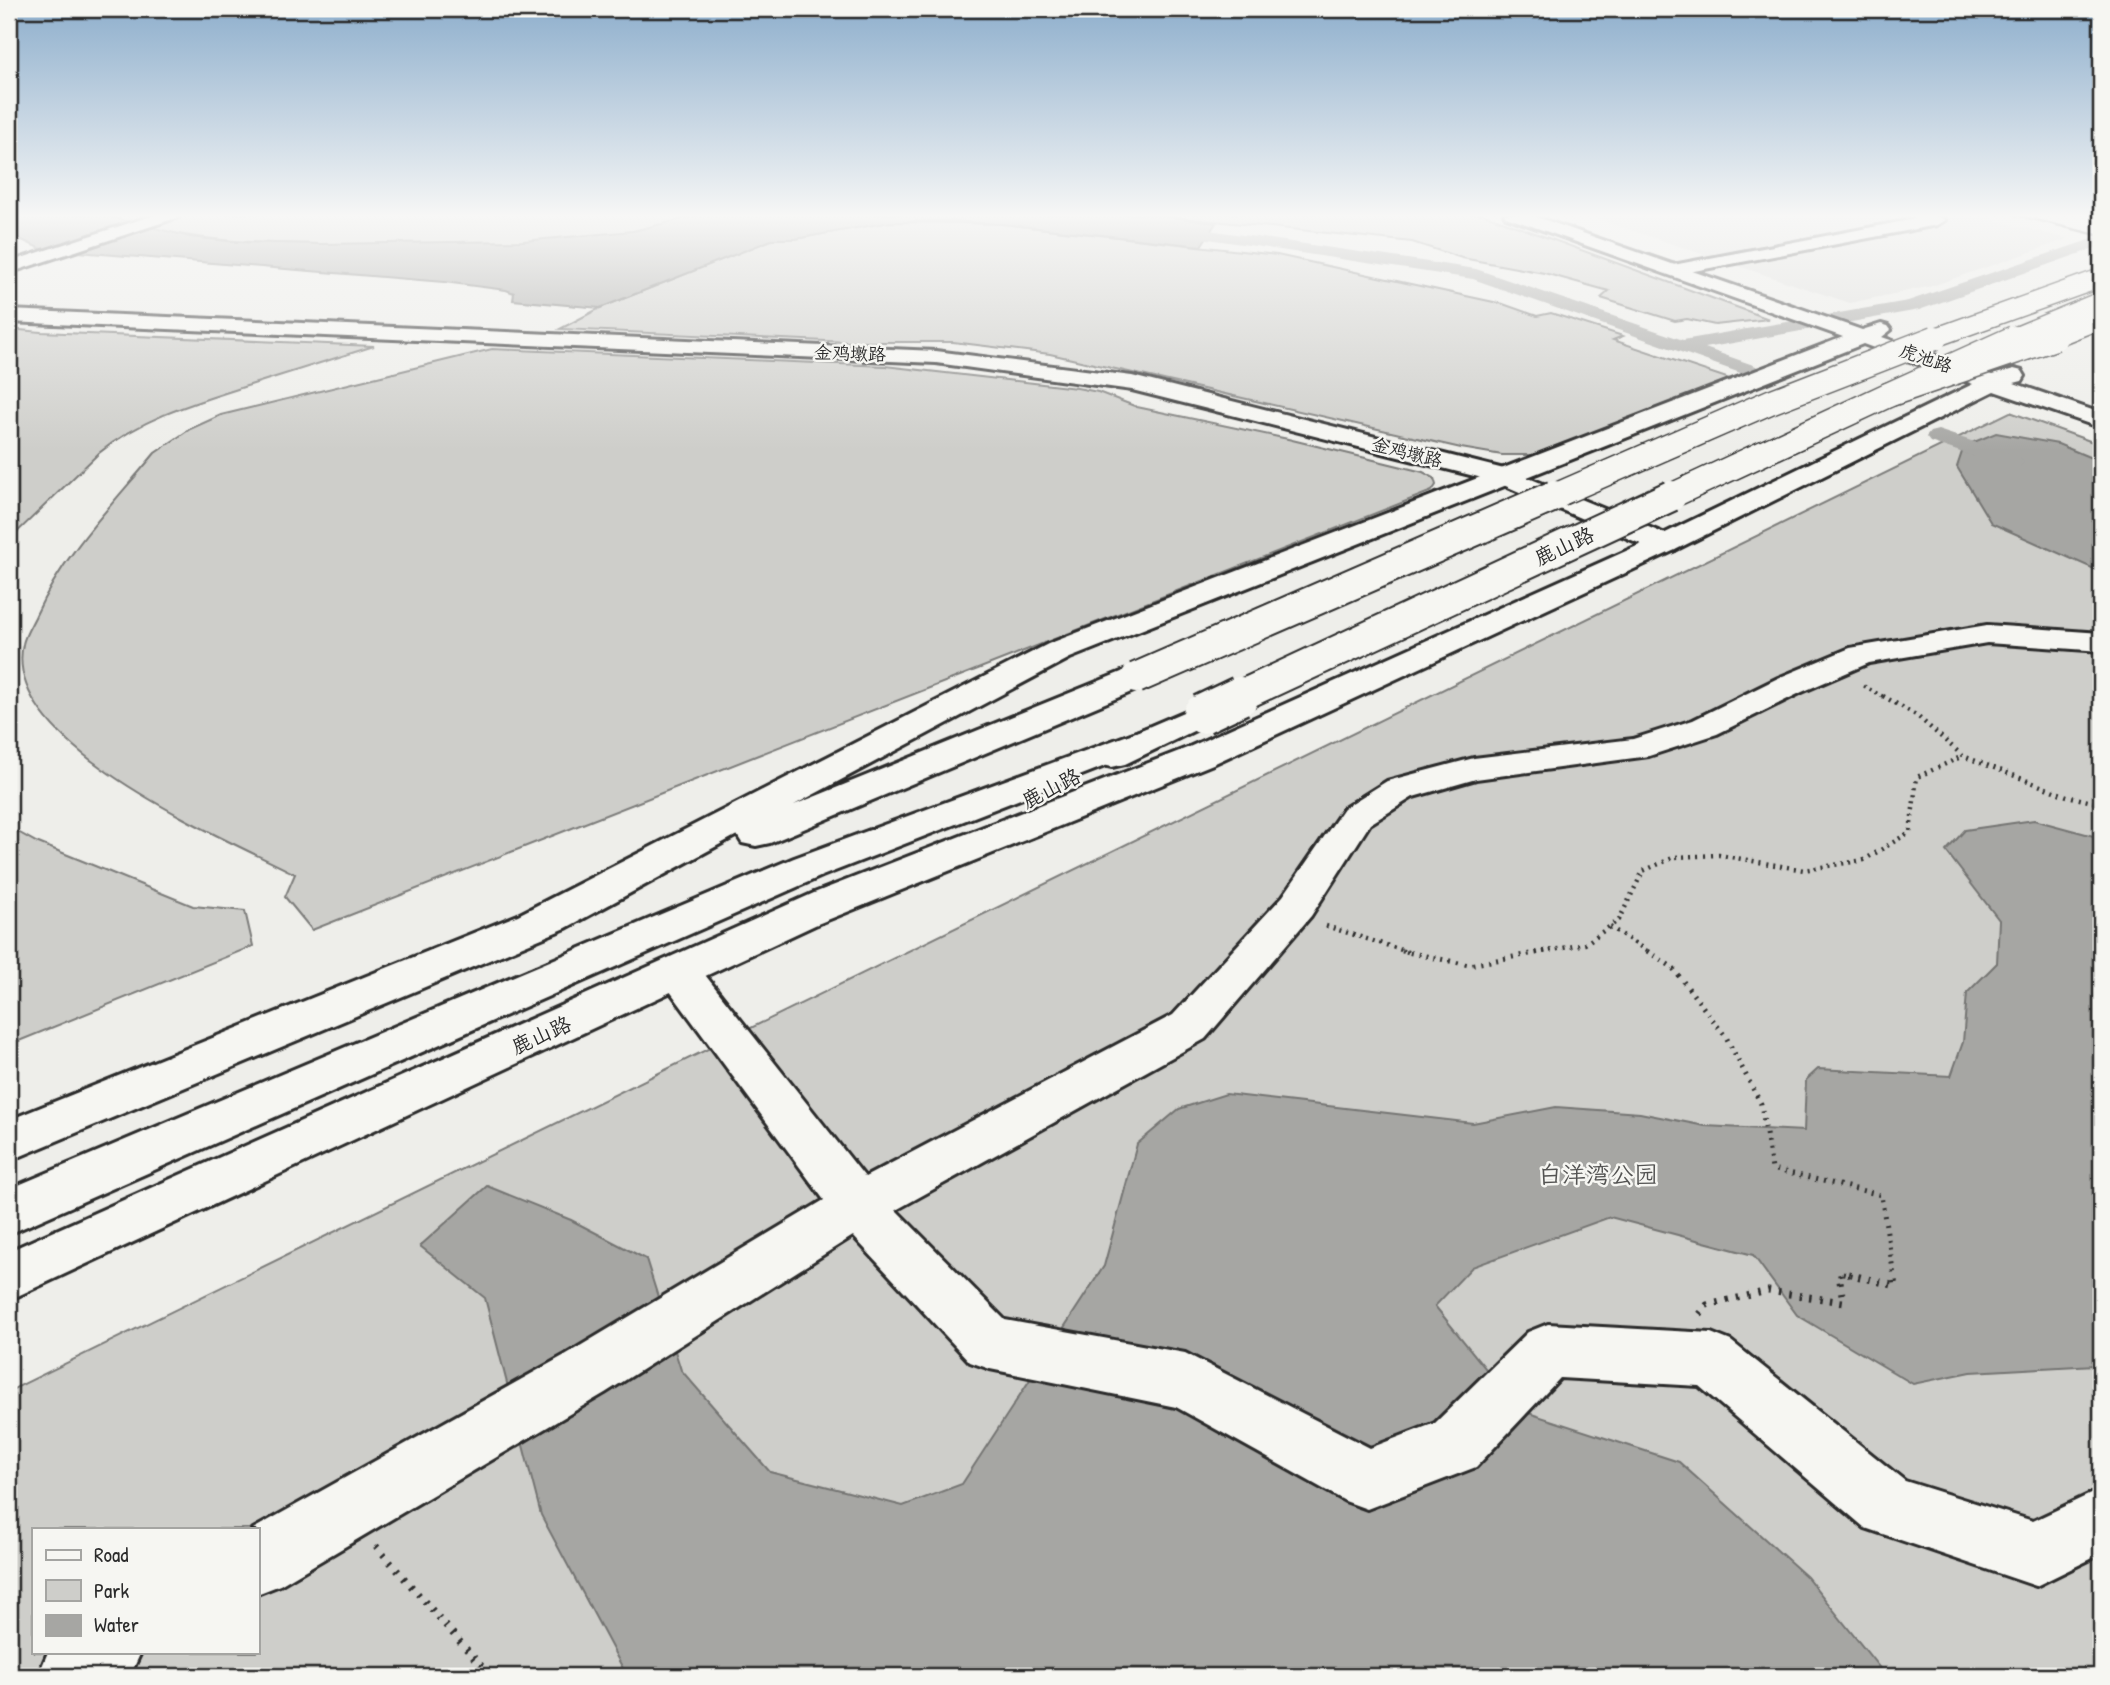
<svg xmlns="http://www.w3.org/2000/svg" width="2110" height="1685" viewBox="0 0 2110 1685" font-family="'Patrick Hand','LXGW WenKai TC',sans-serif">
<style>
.built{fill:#dededb}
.green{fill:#cececa;stroke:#7c7c7a;stroke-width:2;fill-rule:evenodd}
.water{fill:#a6a6a3;stroke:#757573;stroke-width:2}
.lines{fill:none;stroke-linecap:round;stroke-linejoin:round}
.canal{fill:#a6a6a3;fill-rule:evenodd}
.minor-casing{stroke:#2b2b2b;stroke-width:6}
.major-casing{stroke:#2b2b2b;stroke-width:6}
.highway-casing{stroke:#2b2b2b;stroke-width:6}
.path-far3{stroke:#2b2b2b;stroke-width:3.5;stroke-dasharray:2 4.5;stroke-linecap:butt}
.path-far2{stroke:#2b2b2b;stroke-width:4.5;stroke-dasharray:2 5;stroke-linecap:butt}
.path-far1{stroke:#2b2b2b;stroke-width:5;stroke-dasharray:2 6;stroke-linecap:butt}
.path{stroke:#2b2b2b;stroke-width:7;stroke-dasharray:2.5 8;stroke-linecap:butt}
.minor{fill:#f6f6f2;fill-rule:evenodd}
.major{fill:#f6f6f2;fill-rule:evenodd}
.highway{fill:#f6f6f2;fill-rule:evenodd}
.rail{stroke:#2b2b2b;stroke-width:2.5}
.major-bridge-far3-casing{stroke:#2b2b2b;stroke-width:21;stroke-linecap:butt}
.major-bridge-far2-casing{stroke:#2b2b2b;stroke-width:27;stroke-linecap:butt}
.major-bridge-far1-casing{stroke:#2b2b2b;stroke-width:34;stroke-linecap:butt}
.major-bridge-casing{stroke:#2b2b2b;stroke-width:43;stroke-linecap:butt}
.highway-bridge-far1-casing{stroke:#2b2b2b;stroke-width:21;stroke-linecap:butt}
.highway-bridge-casing{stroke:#2b2b2b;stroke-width:27;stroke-linecap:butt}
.major-bridge-far3{stroke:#f6f6f2;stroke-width:18}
.major-bridge-far2{stroke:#f6f6f2;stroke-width:24}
.major-bridge-far1{stroke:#f6f6f2;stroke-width:30}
.major-bridge{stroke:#f6f6f2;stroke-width:38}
.highway-bridge-far1{stroke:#f6f6f2;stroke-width:18}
.highway-bridge{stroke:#f6f6f2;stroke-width:24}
.labels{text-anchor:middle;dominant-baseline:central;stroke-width:5;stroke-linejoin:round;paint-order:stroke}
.far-street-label{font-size:18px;fill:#2b2b2b;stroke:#f6f6f2}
.street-label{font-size:21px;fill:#2b2b2b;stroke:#f6f6f2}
.near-park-label{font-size:24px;fill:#545453;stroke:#f6f6f2}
</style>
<rect width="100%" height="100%" fill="#eeeeea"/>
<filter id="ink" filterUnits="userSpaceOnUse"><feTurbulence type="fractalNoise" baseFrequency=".0143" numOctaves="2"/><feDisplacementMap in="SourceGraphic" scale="14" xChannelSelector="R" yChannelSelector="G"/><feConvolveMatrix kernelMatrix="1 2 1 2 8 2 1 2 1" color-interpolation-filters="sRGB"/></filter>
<g filter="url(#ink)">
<path class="built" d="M 1582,214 L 1970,214 L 2068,239 L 1932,286 L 1850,303 Z"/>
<path class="green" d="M 99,214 L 702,214 C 599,248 476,244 368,244 C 293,244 218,245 145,227 C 130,224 113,221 99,214 Z
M 1148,214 L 1483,214 L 1769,319 L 1715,325 L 1687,319 L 1675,321 L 1601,298 L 1609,291 L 1544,273 L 1462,258 L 1412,242 Z
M 890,222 L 1002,224 L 1277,255 L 1503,304 L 1537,316 L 1551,313 L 1623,336 L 1613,340 L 1730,379 L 1536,455 L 1502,455 L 1461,448 L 1050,354 L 953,342 L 848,342 L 560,329 L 600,308 L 774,239 L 795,239 Z
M 9,329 L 41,332 L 374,346 C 333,359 292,372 250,385 C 197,402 143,417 99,453 L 9,540 Z
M 492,349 L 885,366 L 1077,388 L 1098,392 L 1137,407 L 1288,439 L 1423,472 L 1434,478 L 1436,485 L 1432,491 L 312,930 L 285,897 L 295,874 C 223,837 0,745 23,644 C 25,634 32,624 36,615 C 64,553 112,505 155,453 L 190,429 L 221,415 Z
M 2010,412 L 2101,445 L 2101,1676 L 9,1676 L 9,1391 ZM 33,1529 L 257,1529 L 257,1652 L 33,1652 Z
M 9,827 L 36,842 L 193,906 L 245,911 L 253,946 L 9,1045 Z"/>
<path class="water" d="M 9,214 L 99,214 L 190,237 L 237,242 L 320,244 L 523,241 L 633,231 L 702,214 L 1148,214 L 1216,223 L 1201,246 L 1002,224 L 946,221 L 890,222 L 795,239 L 774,239 L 600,308 L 513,300 L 514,293 L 506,290 L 444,282 L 41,249 L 9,234 Z
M 1996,433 L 2058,444 L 2101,462 L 2101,572 L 1991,523 L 1957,467 L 1964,446 Z
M 2034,820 L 2101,838 L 2101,1361 L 2095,1365 L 1971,1372 L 1913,1384 L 1797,1315 L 1753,1255 L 1610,1217 L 1472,1267 L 1435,1306 L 1519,1410 L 1679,1462 L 1807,1577 L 1886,1676 L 627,1676 L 541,1515 L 485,1298 L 420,1246 L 487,1186 L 571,1220 L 646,1259 L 681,1370 L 770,1472 L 903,1506 L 962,1484 L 1104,1266 L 1137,1144 L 1179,1109 L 1226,1094 L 1473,1123 L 1556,1107 L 1640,1113 L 1705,1126 L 1804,1131 L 1806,1080 L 1818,1069 L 1951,1076 L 1963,1042 L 1967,993 L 1997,963 L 1999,920 L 1946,851 L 1965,830 Z"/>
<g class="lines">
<path class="canal" d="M 1161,223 L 1476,269 L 1683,340 L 1908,301 L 2101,236 L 2101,246 L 1919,310 L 1705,348 L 1756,366 L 1759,370 L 1756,374 L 1749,376 L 1473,279 L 1155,231 L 1153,228 L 1155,225 Z
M 1938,430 L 2020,457 L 2024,462 L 2020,467 L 2012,469 L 1930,442 L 1926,437 L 1930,432 Z"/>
<defs>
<path id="minor" d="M 157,214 L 181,214 L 179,217 L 9,273 L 9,262 Z
M 1906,214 L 1933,214 L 1945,220 L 1937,225 L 1673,275 L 1664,270 L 1673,265 L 1915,219 Z
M 9,310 L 936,351 L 1132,376 L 1512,471 L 1675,538 L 1679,544 L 1675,550 L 1665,552 L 1655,550 L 1494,481 L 1132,390 L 936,363 L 9,322 Z
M 1987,625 L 2101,633 L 2101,651 L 1987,643 L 1869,663 L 1802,692 L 1717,734 L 1649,756 L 1476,779 L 1413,797 L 1370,824 L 1311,916 L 1205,1039 L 896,1210 L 1005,1320 L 1185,1353 L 1370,1448 L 1435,1423 L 1528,1332 L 1548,1324 L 1711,1333 L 1731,1341 L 1905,1481 L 2033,1521 L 2101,1489 L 2101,1554 L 2036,1586 L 1865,1528 L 1699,1386 L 1560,1378 L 1476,1467 L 1367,1509 L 1345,1501 L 1176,1407 L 990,1369 L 970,1362 L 853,1236 L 605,1393 L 280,1585 L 257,1594 L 257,1529 L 253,1529 L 565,1355 L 824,1200 L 664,983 L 657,972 L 664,961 L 679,957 L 694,961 L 865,1177 L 1173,1015 L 1283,896 L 1344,808 L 1387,781 L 1474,758 L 1633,739 L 1693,720 L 1778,678 L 1850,648 Z
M 48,1652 L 141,1652 L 130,1676 L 38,1676 Z"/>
<path id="major" d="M 1504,214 L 1528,214 L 1862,330 L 1881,324 L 1888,326 L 1891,330 L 1882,337 L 1992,375 L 2014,369 L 2022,371 L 2025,376 L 2022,381 L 2014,383 L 2101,413 L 2101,428 L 1994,391 L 1675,550 L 1213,764 L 815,925 L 9,1300 L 9,1251 L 814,893 L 1187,748 L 1655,538 L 1973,384 L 1863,344 L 1070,658 L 794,805 L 1124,671 L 1136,668 L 1148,671 L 1152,678 L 1148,685 L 770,843 L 756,846 L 742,843 L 737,835 L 566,928 L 9,1161 L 9,1120 L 518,915 L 1048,644 L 1843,337 L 1506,217 Z
M 1202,704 L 1214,707 L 1219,714 L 1214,721 L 1125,764 L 1112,767 L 1099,764 L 1094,756 L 1099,748 Z"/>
<path id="highway" d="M 1147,728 L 1159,731 L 1164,738 L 1159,745 L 822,876 L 9,1234 L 9,1189 L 794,858 Z"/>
</defs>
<use href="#minor" class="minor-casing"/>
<use href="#major" class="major-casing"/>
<use href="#highway" class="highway-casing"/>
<path class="path-far3" d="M 1864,686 L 1886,698"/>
<path class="path-far2" d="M 1883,696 L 1916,715 L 1963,756 L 2067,796 L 2101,804
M 1326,926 L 1411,953
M 1610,927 L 1650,953
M 1536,953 L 1585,944 L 1619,920 L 1643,871 L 1675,857 L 1719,855 L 1804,870 L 1864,860 L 1910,832 L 1917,777 L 1963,756"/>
<path class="path-far1" d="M 1402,951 L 1469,965 L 1546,951
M 1647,951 L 1672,967 L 1726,1037 L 1761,1104 L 1772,1169 L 1881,1195 L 1894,1276
M 1840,1276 L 1839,1272 L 1855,1276"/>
<path class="path" d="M 1848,1274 L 1896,1286 L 1894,1274
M 1700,1314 L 1707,1305 L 1768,1291 L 1843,1302 L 1839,1274
M 376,1546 L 490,1676"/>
<use href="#minor" class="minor"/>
<use href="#major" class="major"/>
<use href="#highway" class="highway"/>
<path class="rail" d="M 2012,214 L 2101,236"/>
<defs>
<path id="major-bridge-far3" d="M 1931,339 L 2101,278
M 2051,339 L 2101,319"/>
<path id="major-bridge-far2" d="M 1550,498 L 1770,402 L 1935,338
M 1667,498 L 1888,395 L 2055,338"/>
<path id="major-bridge-far1" d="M 1136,678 L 1554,496
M 1236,698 L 1671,496"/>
<path id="major-bridge" d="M 1202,714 L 1240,696"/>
<path id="highway-bridge-far1" d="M 2009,339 L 2101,301"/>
<path id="highway-bridge" d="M 1888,395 L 2014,338"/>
</defs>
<use href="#major-bridge-far3" class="major-bridge-far3-casing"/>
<use href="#major-bridge-far2" class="major-bridge-far2-casing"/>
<use href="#major-bridge-far1" class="major-bridge-far1-casing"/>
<use href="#major-bridge" class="major-bridge-casing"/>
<use href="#highway-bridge-far1" class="highway-bridge-far1-casing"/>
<use href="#highway-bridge" class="highway-bridge-casing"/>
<use href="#major-bridge-far3" class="major-bridge-far3"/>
<use href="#major-bridge-far2" class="major-bridge-far2"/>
<use href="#major-bridge-far1" class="major-bridge-far1"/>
<use href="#major-bridge" class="major-bridge"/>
<use href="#highway-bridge-far1" class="highway-bridge-far1"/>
<use href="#highway-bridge" class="highway-bridge"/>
</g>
</g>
<linearGradient id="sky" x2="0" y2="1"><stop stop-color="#8daecc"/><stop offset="0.48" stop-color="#f7f7f6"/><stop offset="1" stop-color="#f7f7f6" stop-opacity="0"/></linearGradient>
<rect width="2110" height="450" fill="url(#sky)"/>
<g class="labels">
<g class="far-street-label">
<text transform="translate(850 353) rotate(2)">金鸡墩路</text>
<text transform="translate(1926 358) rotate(19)">虎池路</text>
<text transform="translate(1407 452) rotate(14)">金鸡墩路</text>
</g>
<g class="street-label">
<text transform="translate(1564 546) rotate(-25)">鹿山路</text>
<text transform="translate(1051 788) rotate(-27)">鹿山路</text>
<text transform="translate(541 1035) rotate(-24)">鹿山路</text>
</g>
<g class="near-park-label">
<text x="1598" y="1174">白洋湾公园</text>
</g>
</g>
<rect width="2110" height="1685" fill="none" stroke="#f6f6f2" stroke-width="35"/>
<rect x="18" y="18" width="2075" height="1650" fill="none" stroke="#2b2b2b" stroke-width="2.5" filter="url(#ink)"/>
<rect x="32" y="1528" width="228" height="126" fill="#f6f6f2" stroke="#a5a5a2" stroke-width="2"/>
<rect x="46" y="1550" width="35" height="10" fill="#f6f6f2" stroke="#a5a5a2" stroke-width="2"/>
<text x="94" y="1562" font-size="21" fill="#2b2b2b">Road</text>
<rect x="46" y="1580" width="35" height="21" fill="#cececa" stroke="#a5a5a2" stroke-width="2"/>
<text x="94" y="1598" font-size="21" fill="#2b2b2b">Park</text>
<rect x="46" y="1615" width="35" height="21" fill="#a6a6a3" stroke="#a5a5a2" stroke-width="2"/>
<text x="94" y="1632" font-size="21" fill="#2b2b2b">Water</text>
</svg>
